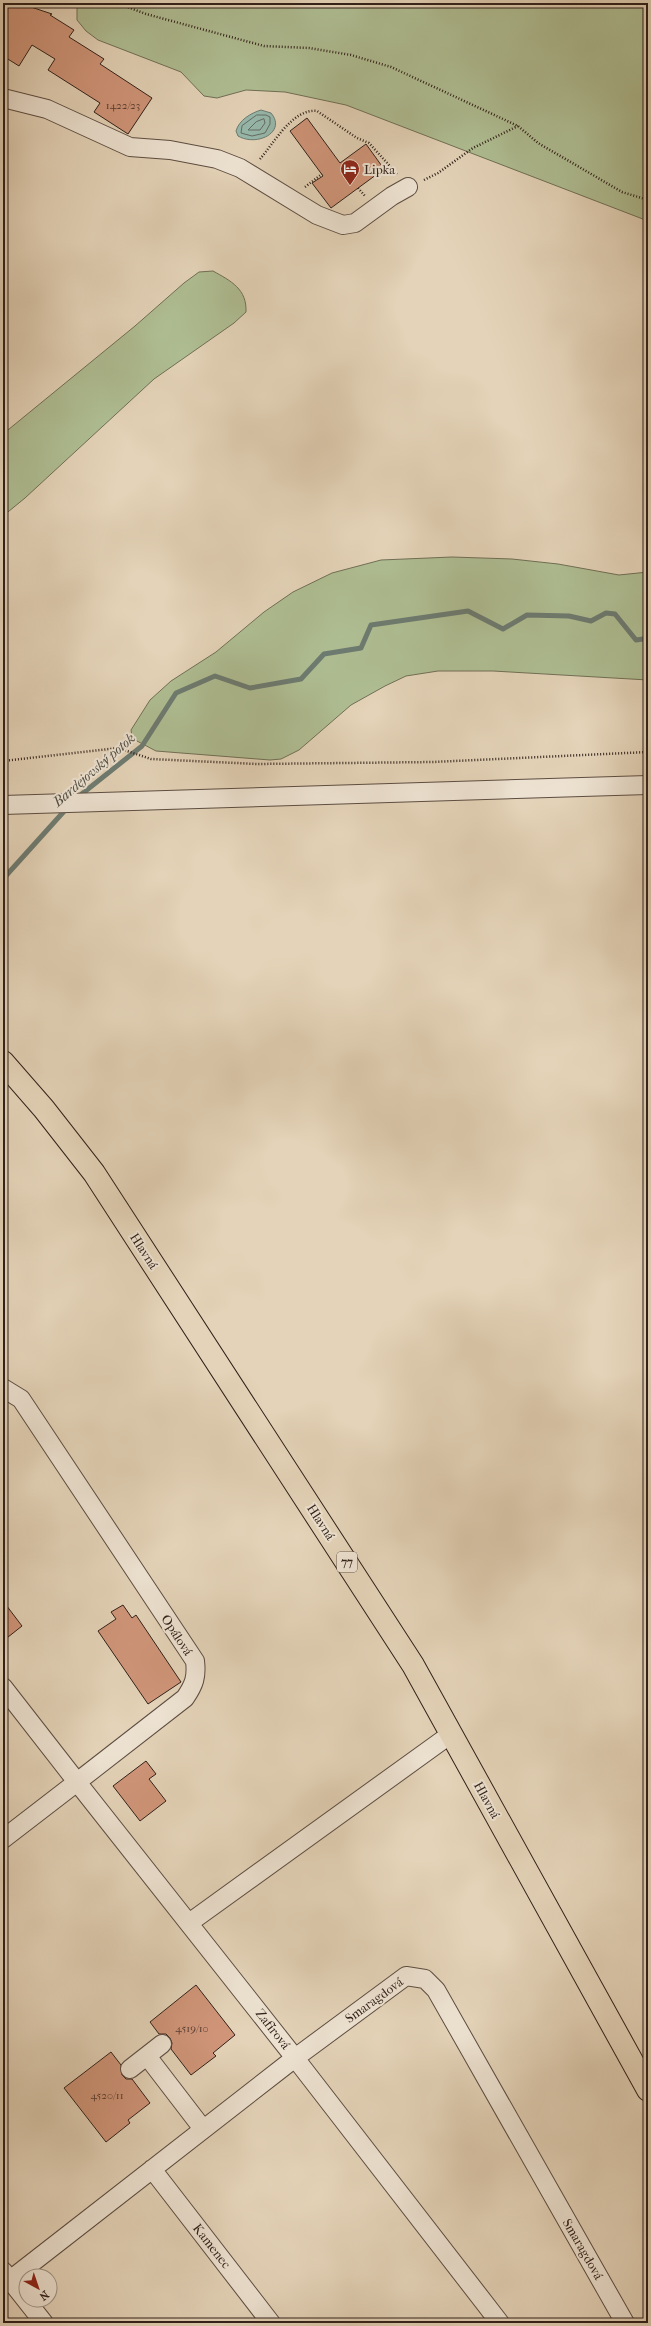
<svg xmlns="http://www.w3.org/2000/svg" width="651" height="2326" viewBox="0 0 651 2326" font-family="'IM FELL French Canon',serif">
<style>
.green{fill:#afbe93;stroke:#706f56}
.water{fill:#96b8ab;stroke:#6d7b71}
.lines{fill:none;stroke-linecap:round;stroke-linejoin:round}
.shore{stroke:#636c62;stroke-width:1}
.stream{stroke:#6d7b71;stroke-width:5}
.building{fill:#d09579;stroke:#30201a}
.minor-casing{stroke:#5d4d42;stroke-width:20}
.major-casing{stroke:#30201a;stroke-width:24}
.path{stroke:#30201a;stroke-width:2.5;stroke-dasharray:1 2;stroke-linecap:butt}
.minor{stroke:#ede2d1;stroke-width:18}
.major{stroke:#e4d3b8;stroke-width:22}
.labels{text-anchor:middle;dominant-baseline:central;stroke-width:4;stroke-linejoin:round;paint-order:stroke}
.number-label{font-size:11px;fill:#583d32}
.shield{fill:#ede2d1;stroke:#695a51;stroke-width:1}
.shield-label{font-size:12px;font-weight:bold;fill:#30201a}
.poi-label{font-size:13px;fill:#30201a;stroke:#ede2d1;text-anchor:start}
.street-label{font-size:13px;fill:#30201a;stroke:#ede2d1}
.water-label{font-size:14px;font-style:italic;fill:#4f4e46;stroke:#ede2d1}
</style>
<rect width="100%" height="100%" fill="#e4d3b8"/>
<filter id="stains"><feTurbulence type="fractalNoise" baseFrequency=".005" numOctaves="4"/><feColorMatrix values="0 0 0 0 .2 0 0 0 0 .09 0 0 0 0 .02 0 0 0 .5 -.17"/></filter>
<radialGradient id="worn" r=".72"><stop offset=".6" stop-color="#630" stop-opacity="0"/><stop offset="1" stop-color="#630" stop-opacity=".3"/></radialGradient>
<path class="green" d="M 77,3 L 648,3 L 648,221 L 346,105 L 285,92 L 246,90 L 217,98 L 204,96 L 181,72 L 98,40 L 86,31 L 77,20 Z
M 213,271 C 231,281 247,289 246,312 L 234,323 L 154,379 L 25,498 L 3,516 L 3,434 L 135,326 L 184,283 L 199,272 Z
M 452,557 L 512,559 L 558,564 L 619,575 L 648,572 L 648,680 L 493,671 L 438,671 L 406,676 L 385,686 L 351,705 L 299,750 L 281,759 L 270,760 L 156,751 L 137,741 L 132,736 L 131,730 L 150,700 L 171,681 L 216,652 L 264,612 L 293,592 L 332,573 L 381,560 Z"/>
<path class="water" d="M 261,110 L 271,113 C 287,132 257,147 238,136 L 236,131 C 239,120 251,113 261,110 Z"/>
<g class="lines">
<path class="shore" d="M 257,115 L 266,115 L 270,117 L 270,124 L 265,133 L 252,136 L 241,133 L 242,126 Z
M 264,119 L 265,123 L 260,130 L 248,130 L 256,122 Z"/>
<path class="stream" d="M 78,797 L 142,746 L 176,693 L 215,676 L 250,688 L 301,679 L 324,654 L 361,648 L 371,625 L 468,611 L 503,629 L 527,615 L 569,616 L 591,621 L 606,613 L 615,614 L 636,640 L 643,639 L 648,636
M 3,879 L 67,808"/>
</g>
<path class="building" d="M 3,3 L 19,3 L 52,14 L 50,15 L 74,30 L 69,37 L 104,59 L 100,64 L 152,98 L 128,134 L 94,112 L 100,103 L 48,70 L 55,59 L 32,45 L 19,66 L 3,56 Z
M 307,118 L 340,163 L 366,144 L 384,169 L 331,208 L 312,183 L 323,176 L 290,131 Z
M 3,1601 L 22,1626 L 3,1641 Z
M 123,1605 L 132,1618 L 136,1615 L 181,1682 L 148,1704 L 98,1631 L 116,1619 L 111,1612 Z
M 146,1761 L 156,1774 L 149,1779 L 166,1801 L 140,1821 L 113,1786 Z
M 196,1985 L 235,2035 L 213,2053 L 216,2056 L 191,2075 L 171,2049 L 172,2043 L 170,2038 L 166,2034 L 159,2034 L 150,2022 Z
M 111,2052 L 121,2065 L 122,2075 L 126,2079 L 132,2079 L 150,2103 L 128,2120 L 130,2123 L 106,2142 L 64,2088 Z"/>
<g class="lines">
<defs>
<path id="minor" d="M 3,98 L 47,109 L 130,147 L 170,150 L 217,159 L 240,168 L 317,215 L 343,225 L 355,223 L 392,196 L 408,187
M 3,805 L 648,785
M 3,1388 L 21,1399 L 195,1661 C 197,1677 194,1685 185,1698 L 77,1782 L 3,1687
M 3,1839 L 77,1782 L 295,2058 L 10,2280 L 3,2271
M 189,1923 L 451,1734
M 147,2056 L 203,2129
M 130,2069 L 162,2044
M 152,2169 L 271,2323
M 3,2285 L 10,2280 L 44,2323
M 500,2323 L 295,2058 L 406,1976 L 425,1979 L 436,1990 L 625,2323"/>
<path id="major" d="M 3,1062 L 44,1109 L 94,1173 L 413,1665 L 648,2090"/>
</defs>
<use href="#minor" class="minor-casing"/>
<use href="#major" class="major-casing"/>
<path class="path" d="M 117,3 L 146,14 L 264,46 L 309,48 L 351,55 L 391,67 L 518,126 L 538,143 L 622,192 L 648,200
M 260,159 C 274,143 293,108 317,111 L 357,138 L 369,143 L 397,174
M 424,180 L 438,173 L 473,148 L 518,126
M 305,187 L 322,174
M 358,188 L 365,196
M 3,761 L 118,748 L 151,759 L 257,764 L 433,762 L 648,752"/>
<use href="#minor" class="minor"/>
<use href="#major" class="major"/>
</g>
<defs>
<symbol id="hotel-pin" viewBox="-11 -11 22 30"><path d="M0 17L-7.5 6A9.5 9.5 0 1 1 7.5 6Z" fill="#8f2418" stroke="#ede2d1"/><path d="M-6-4.5h1.5V1H6V5H4.5V3h-9V5H-6ZM-4 0a1.8 1.8 0 1 1 3.6 0ZM.5 0V-2.5h3Q6-2.5 6 0Z" fill="#fff"/></symbol>
</defs>
<g fill-rule="evenodd">
<use href="#hotel-pin" x="339" y="158" width="22" height="30"/>
</g>
<g class="labels">
<g class="number-label">
<text x="123" y="105">1422/23</text>
<text x="192" y="2028">4519/10</text>
<text x="107" y="2095">4520/11</text>
</g>
<rect class="shield" x="337" y="1552" width="20" height="20" rx="3"/>
<g class="shield-label">
<text x="347" y="1562">77</text>
</g>
<g class="poi-label">
<text x="364" y="169">Lipka</text>
</g>
<g class="street-label">
<text transform="translate(144 1251) rotate(57)">Hlavná</text>
<text transform="translate(321 1522) rotate(57)">Hlavná</text>
<text transform="translate(177 1635) rotate(57)">Opálová</text>
<text transform="translate(487 1800) rotate(61)">Hlavná</text>
<text transform="translate(374 2000) rotate(-36)">Smaragdová</text>
<text transform="translate(273 2029) rotate(52)">Zafírová</text>
<text transform="translate(212 2246) rotate(52)">Kamenec</text>
<text transform="translate(583 2249) rotate(60)">Smaragdová</text>
</g>
<g class="water-label">
<text transform="translate(94 770) rotate(-41)">Bardejovský potok</text>
</g>
</g>
<rect width="651" height="2326" fill="none" stroke="#e4d3b8" stroke-width="16"/>
<rect x="4" y="4" width="643" height="2318" fill="none" stroke="#30201a" stroke-width="2"/>
<rect x="8" y="8" width="635" height="2310" fill="none" stroke="#30201a"/>
<g transform="translate(38 2288) rotate(140)"><circle r="19" fill="#ede2d1" stroke="#a19488"/>
<path d="M0-3L7 15L0 10L-7 15Z" fill="#8f2418"/>
<text y="-6" font-size="11" font-weight="bold" text-anchor="middle" fill="#30201a">N</text>
</g>
<rect width="100%" height="100%" filter="url(#stains)"/>
<rect width="100%" height="100%" fill="url(#worn)"/>
</svg>
